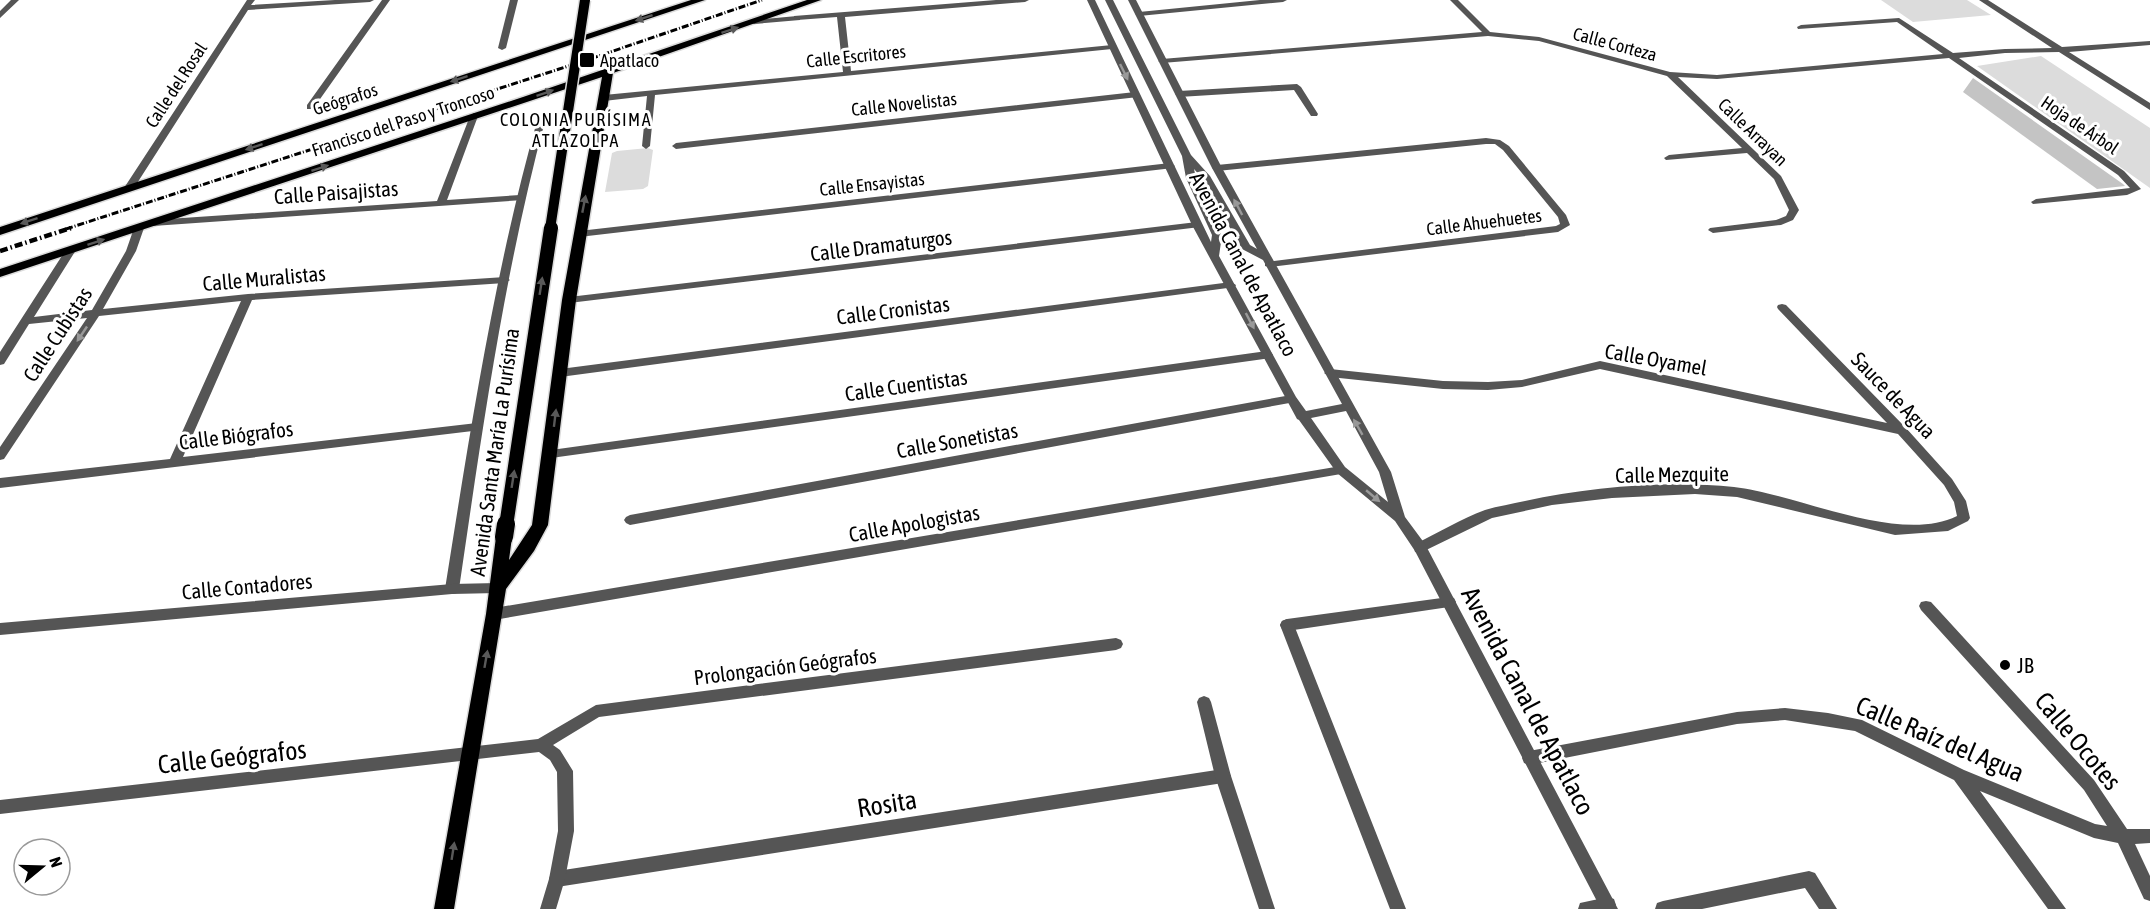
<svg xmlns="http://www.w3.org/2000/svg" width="2150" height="909" viewBox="0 0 2150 909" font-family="'Asap Condensed',sans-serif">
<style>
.green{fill:#dcdcdc}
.building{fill:#c4c4c4}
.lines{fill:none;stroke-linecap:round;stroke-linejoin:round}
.primary-casing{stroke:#dbdbdb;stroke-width:3}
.pedestrian{fill:#555;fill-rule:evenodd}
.minor{fill:#555;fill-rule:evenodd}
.tertiary{fill:#555;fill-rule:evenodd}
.primary{fill:#000;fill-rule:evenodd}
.rail-far1{stroke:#000;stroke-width:3;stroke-dasharray:7 2 1 2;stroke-linecap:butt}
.rail{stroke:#000;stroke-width:4.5;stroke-dasharray:8 3 1.5 3;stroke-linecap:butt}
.primary-bridge-far2-casing{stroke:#dbdbdb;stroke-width:13;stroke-linecap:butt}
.primary-bridge-far1-casing{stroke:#dbdbdb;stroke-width:17;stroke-linecap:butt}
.primary-bridge-casing{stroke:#dbdbdb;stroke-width:21;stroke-linecap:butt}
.primary-bridge-far2{stroke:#000;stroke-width:10}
.primary-bridge-far1{stroke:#000;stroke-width:14}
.primary-bridge{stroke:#000;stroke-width:18}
.oneway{fill:#595959}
.oneway2{fill:#999}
.poi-dot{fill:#000;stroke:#fff;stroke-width:2}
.labels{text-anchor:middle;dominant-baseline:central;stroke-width:6;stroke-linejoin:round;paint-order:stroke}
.far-street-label{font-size:18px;fill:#000;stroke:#fff}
.far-poi-label{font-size:18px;fill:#000;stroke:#fff;text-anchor:start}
.far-neighbourhood-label{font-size:18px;letter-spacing:1.5px;fill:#000;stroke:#fff}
.street-label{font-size:21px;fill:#000;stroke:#fff}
.poi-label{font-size:21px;fill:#000;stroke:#fff;text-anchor:start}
.near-street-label{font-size:26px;fill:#000;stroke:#fff}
</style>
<rect width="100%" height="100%" fill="#fff"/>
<path class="green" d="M 1881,0 L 1967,0 L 1991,15 L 1913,22 Z
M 2041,56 L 2150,128 L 2150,188 L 1977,66 Z
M 648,148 L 653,150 L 648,186 L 643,189 L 605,192 L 612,153 L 617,151 Z"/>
<path class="building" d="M 1973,78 L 2123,184 L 2125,186 L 2097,189 L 1963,92 Z"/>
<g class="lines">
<defs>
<path id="primary" d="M 691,0 L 705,0 L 0,235 L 0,227 Z
M 807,0 L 821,0 L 613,73 L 576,300 L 548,525 L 534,551 L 506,589 L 454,909 L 434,909 L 486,614 L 496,537 L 498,533 L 510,533 L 512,537 L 509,560 L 532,525 L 562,300 L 602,77 L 0,277 L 0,269 L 523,97 Z"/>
</defs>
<use href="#primary" class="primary-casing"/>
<path class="pedestrian" d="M 797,16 L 800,16 L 800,20 L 754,24 L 750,22 L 754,20 Z
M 541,118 L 545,121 C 504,274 482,432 459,589 L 457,593 L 452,594 L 447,593 L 445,589 C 470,432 494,274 537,121 Z
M 1449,597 L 1454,598 L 1456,602 L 1454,606 L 1449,607 L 1287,631 L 1282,629 L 1280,625 L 1282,621 L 1287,619 Z
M 1223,769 L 1228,771 L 1231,776 L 1228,781 L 1223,783 L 557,887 L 551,885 L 549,879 L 551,873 L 557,871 Z"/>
<path class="minor" d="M 11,0 L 19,0 L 0,18 L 0,11 Z
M 247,0 L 255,0 L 251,5 L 335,0 L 374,0 L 370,2 L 248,10 L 134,188 L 132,190 L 126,190 L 124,188 Z
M 382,0 L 390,0 L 313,109 L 307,109 L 307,105 Z
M 510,0 L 518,0 L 506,48 L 502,50 L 498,48 Z
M 996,0 L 1029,0 L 1025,2 L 845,17 L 851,71 L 1112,45 L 1116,47 L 1112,49 L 655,95 L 650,146 L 646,149 L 642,146 L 647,96 L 604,101 L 600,98 L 604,95 L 843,72 L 837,17 L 797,20 L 794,20 L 794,16 Z
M 1260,0 L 1287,0 L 1283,2 L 1139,16 L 1135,14 L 1139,12 Z
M 1450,0 L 1458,0 L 1490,32 L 1539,37 L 1670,72 L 1717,75 L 1943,54 L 1897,22 L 1798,29 L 1797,27 L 1801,25 L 1899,18 L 1953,53 L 2005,49 L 2052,48 L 1979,0 L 1988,0 L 2062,47 L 2150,41 L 2150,45 L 2069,52 L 2150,103 L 2150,110 L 2059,52 L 2005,53 L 1959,58 L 2124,171 L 2141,189 L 2127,195 L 2033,204 L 2031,202 L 2036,199 L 2130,188 L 2118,175 L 1949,58 L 1717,79 L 1678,77 L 1781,176 L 1799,210 L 1793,220 L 1781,225 L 1713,233 L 1708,230 L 1710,228 L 1776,220 L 1786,216 L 1789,210 L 1774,179 L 1747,153 L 1666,160 L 1664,158 L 1669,155 L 1742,148 L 1667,76 L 1539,41 L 1488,36 L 1162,63 L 1158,61 L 1162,59 L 1482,32 Z
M 1297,84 L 1301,87 L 1318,114 L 1317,116 L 1311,116 L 1294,90 L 1179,97 L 1175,94 L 1179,91 Z
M 1135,92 L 1139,95 L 1138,97 L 676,149 L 672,146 L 676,143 Z
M 474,113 L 478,116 L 447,200 L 520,195 L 525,198 L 523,200 L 153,226 L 148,223 L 153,220 L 437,201 L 470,116 Z
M 1486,138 L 1500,140 L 1509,146 L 1566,215 L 1570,225 L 1558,232 L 1269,267 L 1265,266 L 1265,262 L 1556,226 L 1560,224 L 1558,217 L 1503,150 L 1495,144 L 1486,144 L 1217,171 L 1212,168 L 1217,165 Z
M 1170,163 L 1175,166 L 1173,168 L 579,237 L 574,234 L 579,231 Z
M 1197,222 L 1202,225 L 1200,227 L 569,303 L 564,300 L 569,297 Z
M 139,225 L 144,228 L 136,251 L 103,309 L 248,294 L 505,277 L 510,280 L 505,283 L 252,300 L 183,457 L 477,423 L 481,424 L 483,427 L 481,430 L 0,488 L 0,478 L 170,459 L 241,301 L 99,316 L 4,459 L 0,460 L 0,447 L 87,318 L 29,324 L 4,364 L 0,365 L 0,352 L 67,248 L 75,248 L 76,250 L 34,317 L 92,310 L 126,251 L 134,228 Z
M 1231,282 L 1236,285 L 1235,287 L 560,377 L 554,373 L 560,369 Z
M 1782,304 L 1786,305 L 1906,428 L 1952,479 L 1966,501 L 1970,518 L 1968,521 L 1948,531 L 1895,535 L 1737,497 L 1695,494 L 1612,498 L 1552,505 L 1492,518 L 1420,553 L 1415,552 L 1414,548 L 1415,544 C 1438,533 1461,519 1485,510 C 1498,506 1512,504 1525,501 C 1589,487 1669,480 1734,487 C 1797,494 1899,545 1957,516 L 1954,502 L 1944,485 L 1898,434 L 1600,369 L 1522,387 L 1488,390 L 1443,389 L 1330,377 L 1324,373 L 1330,369 L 1443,381 L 1488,382 L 1522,380 L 1600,361 L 1887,423 L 1778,309 L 1777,307 L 1778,305 Z
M 1267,351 L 1271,352 L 1273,355 L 1271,358 L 551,458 L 545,454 L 551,450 Z
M 1291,395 L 1297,399 L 1295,402 L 630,525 L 626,523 L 624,520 L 626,517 L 630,515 Z
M 1341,466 L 1347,470 L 1341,474 L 494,620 L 489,618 L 487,614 L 489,610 L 494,608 Z
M 497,583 L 502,584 L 504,588 L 502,592 L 497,593 L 452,594 L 0,635 L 0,623 L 452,584 Z
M 1926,601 L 1931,602 L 2094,780 L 2127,829 L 2150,829 L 2150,843 L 2135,844 L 2150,876 L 2150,901 L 2144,899 L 2118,843 L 2094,838 L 1980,791 L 2066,909 L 2048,909 L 1954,780 L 1855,731 L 1785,720 L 1737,724 L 1529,765 L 1524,763 L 1522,758 L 1524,753 L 1529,751 L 1737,712 L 1785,708 L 1828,713 L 1862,720 L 1964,770 L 2095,824 L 2107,826 L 2084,790 L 1921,610 L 1919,606 L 1921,602 Z
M 1287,619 L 1292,621 L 1294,625 L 1406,909 L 1390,909 L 1280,625 L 1282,621 Z
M 1116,638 L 1121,640 L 1123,644 L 1121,648 L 1116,650 L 599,717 L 553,745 L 560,750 L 573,771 L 574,831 L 565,879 L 556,909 L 540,909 L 549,879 L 558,831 L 557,772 L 550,760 L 539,752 L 0,814 L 0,800 L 538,739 L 596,705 Z
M 1204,696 L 1209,698 L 1211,702 L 1231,776 L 1275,909 L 1259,909 L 1215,776 L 1197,702 L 1199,698 Z
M 1809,871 L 1815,873 L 1837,909 L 1819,909 L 1805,888 L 1702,909 L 1655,909 L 1657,903 L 1663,901 Z
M 1608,897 L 1614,899 L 1616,905 L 1615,909 L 1578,909 L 1580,903 Z"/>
<path class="tertiary" d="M 1087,0 L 1095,0 L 1211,242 L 1212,235 L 1186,178 L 1182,156 L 1105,0 L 1113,0 L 1191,155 L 1210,176 L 1250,245 L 1257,249 L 1212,168 L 1128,0 L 1136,0 L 1222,168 L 1391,472 L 1405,517 L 1425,544 L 1618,909 L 1601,909 L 1415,551 L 1395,521 L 1337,473 L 1299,420 L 1297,419 L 1192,225 ZM 1194,169 L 1201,177 L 1242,249 L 1263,260 L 1342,404 L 1306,411 L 1296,397 L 1219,256 L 1222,235 L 1196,178 ZM 1346,411 L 1379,472 L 1388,502 L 1345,467 L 1311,418 Z"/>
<use href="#primary" class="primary"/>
<path class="rail-far1" d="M 66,229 L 587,60 L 762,0"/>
<path class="rail" d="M 0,251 L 71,228"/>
<defs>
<path id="primary-bridge-far2" d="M 550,229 L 585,0"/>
<path id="primary-bridge-far1" d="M 506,526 L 551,228"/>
<path id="primary-bridge" d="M 504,537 L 506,524"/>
</defs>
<use href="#primary-bridge-far2" class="primary-bridge-far2-casing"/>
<use href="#primary-bridge-far1" class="primary-bridge-far1-casing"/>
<use href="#primary-bridge" class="primary-bridge-casing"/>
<use href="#primary-bridge-far2" class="primary-bridge-far2"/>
<use href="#primary-bridge-far1" class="primary-bridge-far1"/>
<use href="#primary-bridge" class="primary-bridge"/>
</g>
<defs><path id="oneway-solid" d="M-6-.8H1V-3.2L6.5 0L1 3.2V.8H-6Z" transform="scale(1.5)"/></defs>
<g class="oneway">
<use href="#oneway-solid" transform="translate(644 18) rotate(162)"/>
<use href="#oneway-solid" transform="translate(730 30) rotate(-18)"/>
<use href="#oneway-solid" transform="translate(459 79) rotate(162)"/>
<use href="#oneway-solid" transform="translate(545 93) rotate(-19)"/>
<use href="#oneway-solid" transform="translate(254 147) rotate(162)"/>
<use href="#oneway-solid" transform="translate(320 168) rotate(-18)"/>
<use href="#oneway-solid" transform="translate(584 204) rotate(-79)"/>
<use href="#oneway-solid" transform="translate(29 221) rotate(162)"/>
<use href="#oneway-solid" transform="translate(96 242) rotate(-18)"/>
<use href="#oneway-solid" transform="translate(541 286) rotate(-81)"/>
<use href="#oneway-solid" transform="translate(555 418) rotate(-83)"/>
<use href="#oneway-solid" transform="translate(513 479) rotate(-81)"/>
<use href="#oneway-solid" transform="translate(486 659) rotate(-80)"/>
<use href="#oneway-solid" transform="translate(453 851) rotate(-81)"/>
</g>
<g class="oneway2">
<use href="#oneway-solid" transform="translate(1124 72) rotate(64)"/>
<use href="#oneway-solid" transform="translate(1238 207) rotate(-118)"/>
<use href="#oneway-solid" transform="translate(1250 321) rotate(62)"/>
<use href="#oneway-solid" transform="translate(82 334) rotate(124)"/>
<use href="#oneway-solid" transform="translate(1358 427) rotate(-120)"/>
<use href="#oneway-solid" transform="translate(1373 496) rotate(40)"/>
</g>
<g class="poi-dot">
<rect x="579" y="52" width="16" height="16" rx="3"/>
<circle cx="2005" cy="665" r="6"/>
</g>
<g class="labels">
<g class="far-street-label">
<text transform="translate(1615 44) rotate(15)">Calle Corteza</text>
<text transform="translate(856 56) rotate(-6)">Calle Escritores</text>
<text transform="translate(176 85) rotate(-57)">Calle del Rosal</text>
<text transform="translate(345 99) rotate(-18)">Geógrafos</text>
<text transform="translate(904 104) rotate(-6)">Calle Novelistas</text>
<text transform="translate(403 121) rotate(-18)">Francisco del Paso y Troncoso</text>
<text transform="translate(2080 125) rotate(34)">Hoja de Árbol</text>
<text transform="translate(1753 132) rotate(44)">Calle Arrayan</text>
<text transform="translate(872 184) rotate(-6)">Calle Ensayistas</text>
<text transform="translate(1484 222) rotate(-7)">Calle Ahuehuetes</text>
</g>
<g class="far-poi-label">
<text x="600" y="60">Apatlaco</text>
</g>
<g class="far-neighbourhood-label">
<text x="576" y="119">COLONIA PURÍSIMA<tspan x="576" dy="21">ATLAZOLPA</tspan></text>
</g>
<g class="street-label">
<text transform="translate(336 192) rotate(-4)">Calle Paisajistas</text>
<text transform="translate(881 245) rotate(-7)">Calle Dramaturgos</text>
<text transform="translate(1244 264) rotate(62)">Avenida Canal de Apatlaco</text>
<text transform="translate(264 278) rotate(-5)">Calle Muralistas</text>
<text transform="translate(893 310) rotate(-7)">Calle Cronistas</text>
<text transform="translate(57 334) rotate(-57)">Calle Cubistas</text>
<text transform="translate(1656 359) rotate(10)">Calle Oyamel</text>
<text transform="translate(906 385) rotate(-8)">Calle Cuentistas</text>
<text transform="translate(1894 395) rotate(46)">Sauce de Agua</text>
<text transform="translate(236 435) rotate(-7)">Calle Biógrafos</text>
<text transform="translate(957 440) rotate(-10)">Calle Sonetistas</text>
<text transform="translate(494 452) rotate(-82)">Avenida Santa María La Purísima</text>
<text transform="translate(1672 474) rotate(-1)">Calle Mezquite</text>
<text transform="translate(914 523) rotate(-10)">Calle Apologistas</text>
<text transform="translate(247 586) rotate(-5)">Calle Contadores</text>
<text transform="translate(785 666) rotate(-7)">Prolongación Geógrafos</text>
</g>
<g class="poi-label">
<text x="2017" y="665">JB</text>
</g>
<g class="near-street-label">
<text transform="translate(1528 701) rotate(62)">Avenida Canal de Apatlaco</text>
<text transform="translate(1940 739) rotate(23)">Calle Raíz del Agua</text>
<text transform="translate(2078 741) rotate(50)">Calle Ocotes</text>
<text transform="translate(232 757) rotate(-6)">Calle Geógrafos</text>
<text transform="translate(887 804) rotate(-9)">Rosita</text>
</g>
</g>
<g transform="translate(42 867) rotate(71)"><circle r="28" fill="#ffffff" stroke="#999999" stroke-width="1.5"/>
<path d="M0-4.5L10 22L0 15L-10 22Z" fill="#000000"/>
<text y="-9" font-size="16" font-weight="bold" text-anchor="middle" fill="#000000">N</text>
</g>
</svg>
